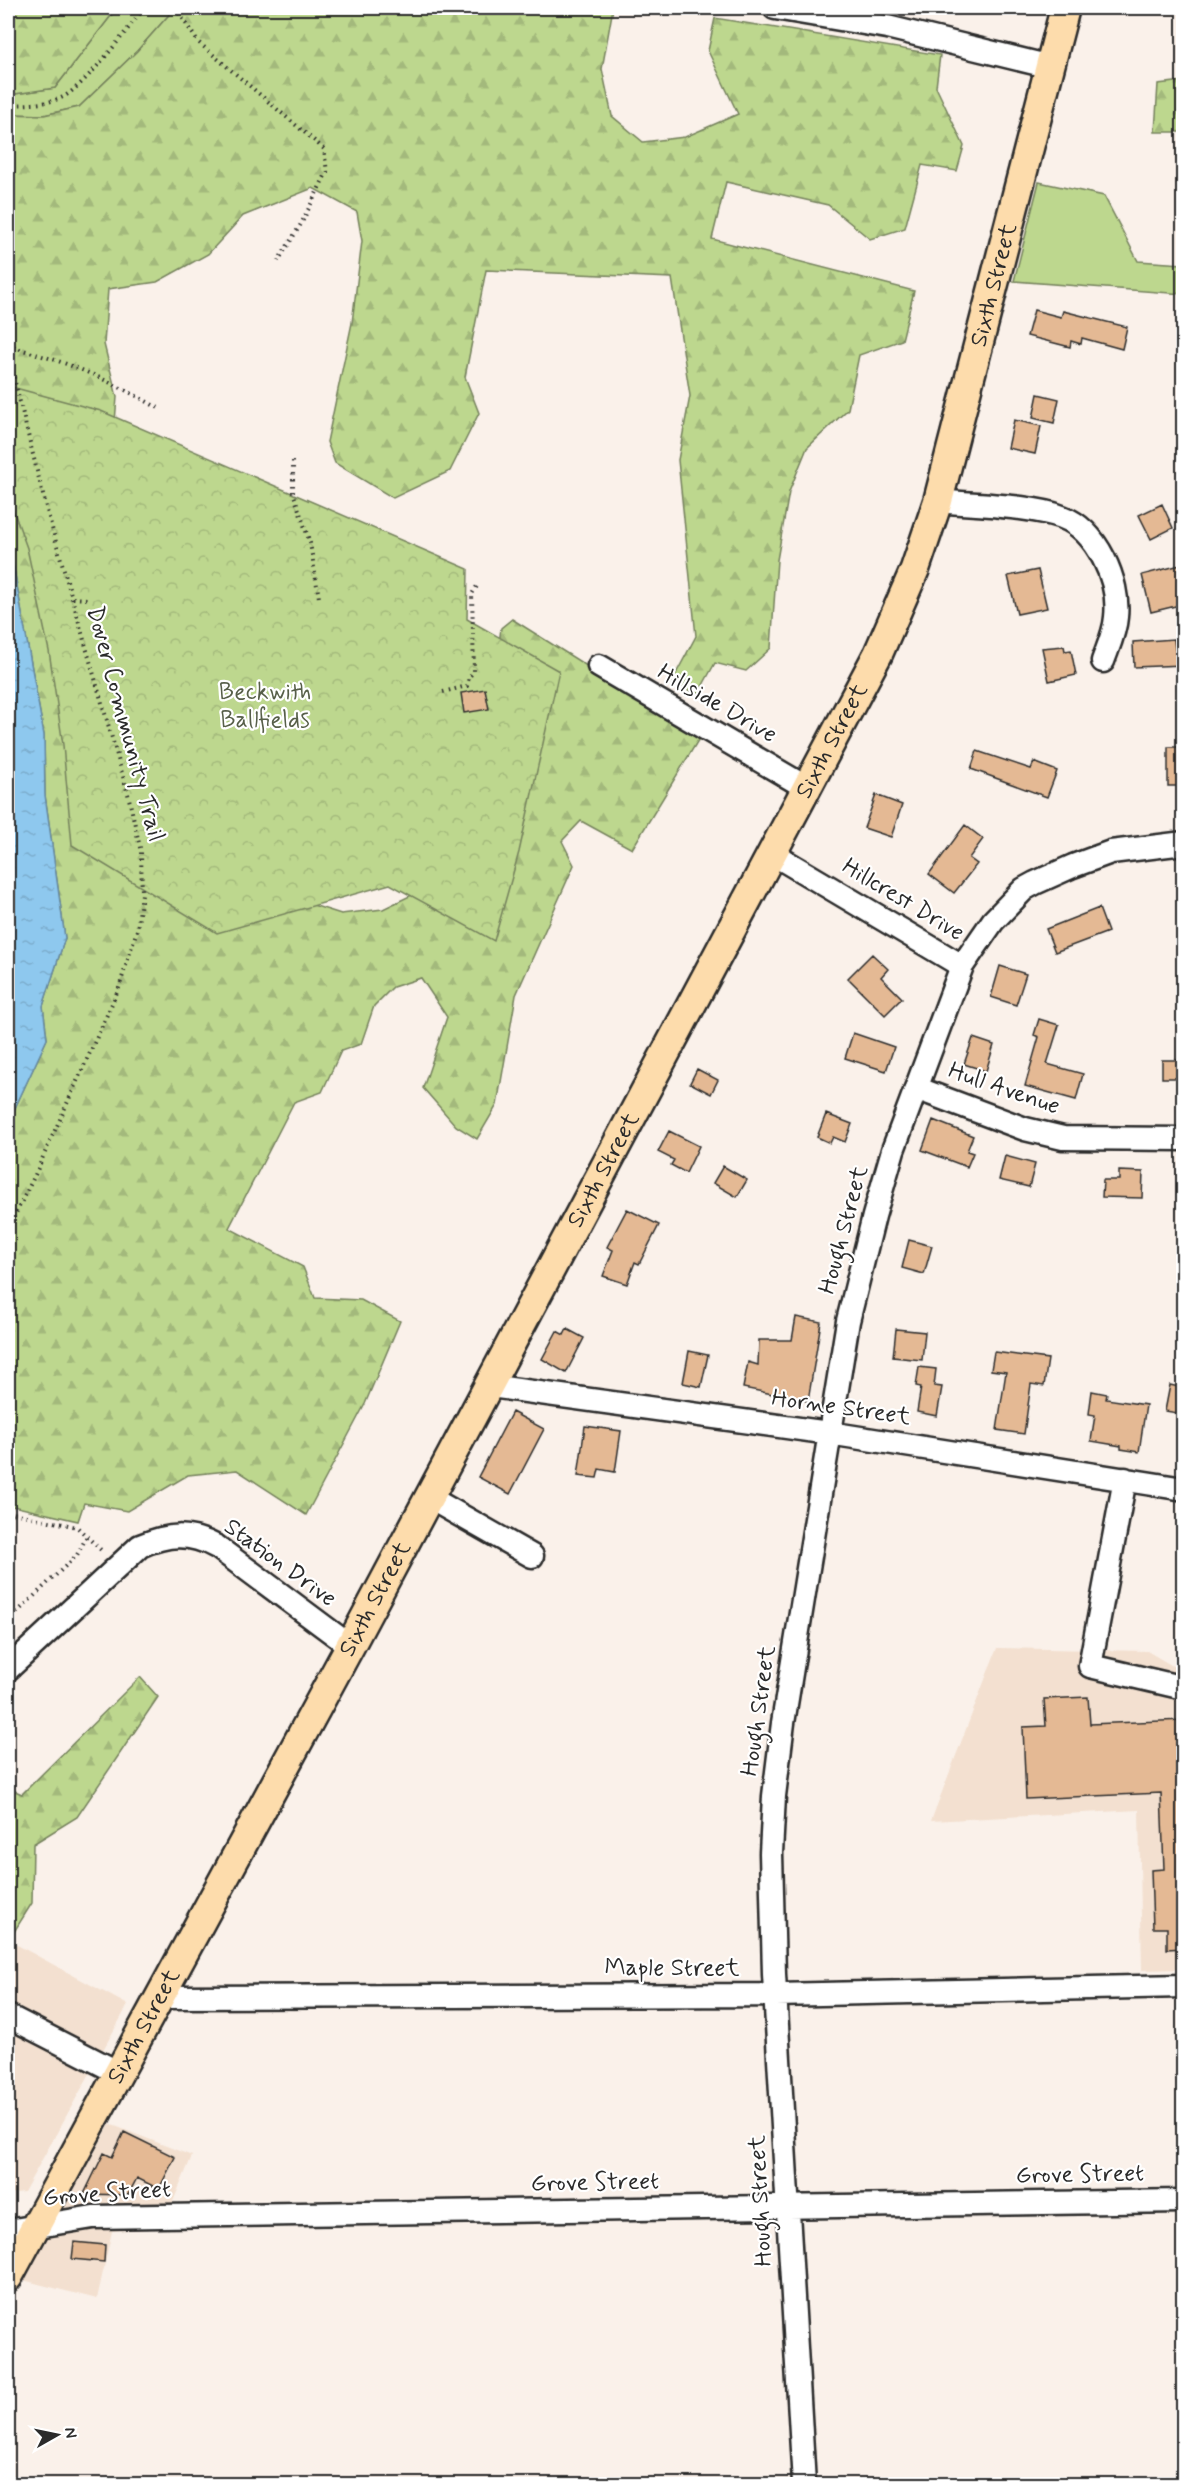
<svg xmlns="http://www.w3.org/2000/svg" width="1191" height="2492" viewBox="0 0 1191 2492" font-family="Mynerve,sans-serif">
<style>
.built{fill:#f3e0d0}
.grass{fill:#bdd78e;stroke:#74815c;stroke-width:1.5}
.forest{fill:url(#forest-firs);stroke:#74815c;stroke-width:1.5}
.park{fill:url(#park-crowns);stroke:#74815c;stroke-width:1.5}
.water{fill:url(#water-ripples);stroke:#6689a0;stroke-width:1.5}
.building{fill:#e4b994;stroke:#2b2b2b;stroke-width:1.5}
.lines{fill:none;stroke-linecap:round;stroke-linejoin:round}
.minor-casing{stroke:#2b2b2b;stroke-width:27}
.major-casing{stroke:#2b2b2b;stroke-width:33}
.path{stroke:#2b2b2b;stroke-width:4;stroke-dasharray:1.5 4.5;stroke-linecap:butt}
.minor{stroke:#fff;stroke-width:22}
.major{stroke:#fddcac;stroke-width:28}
.labels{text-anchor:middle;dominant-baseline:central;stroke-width:4.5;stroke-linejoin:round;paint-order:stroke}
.street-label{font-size:24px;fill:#2b2b2b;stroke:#fff}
.park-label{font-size:24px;fill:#575f49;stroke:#fff}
</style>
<defs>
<pattern id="forest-firs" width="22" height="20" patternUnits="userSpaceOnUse" patternTransform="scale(1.5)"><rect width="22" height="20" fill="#bdd78e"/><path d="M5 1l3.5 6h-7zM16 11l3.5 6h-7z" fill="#a3b97b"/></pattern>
<pattern id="park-crowns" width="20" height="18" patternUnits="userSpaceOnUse" patternTransform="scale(1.5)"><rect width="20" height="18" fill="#bdd78e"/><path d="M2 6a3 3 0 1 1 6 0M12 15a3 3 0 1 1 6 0" fill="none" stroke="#a3b97b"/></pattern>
<pattern id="water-ripples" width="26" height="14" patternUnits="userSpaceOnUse" patternTransform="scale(1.5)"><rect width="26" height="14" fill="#8ec8ee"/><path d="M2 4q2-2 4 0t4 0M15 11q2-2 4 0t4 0" fill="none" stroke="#7baccc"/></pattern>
</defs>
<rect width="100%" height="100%" fill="#faf1ea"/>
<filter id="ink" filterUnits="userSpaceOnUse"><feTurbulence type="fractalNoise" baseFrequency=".0167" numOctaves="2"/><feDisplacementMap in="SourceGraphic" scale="12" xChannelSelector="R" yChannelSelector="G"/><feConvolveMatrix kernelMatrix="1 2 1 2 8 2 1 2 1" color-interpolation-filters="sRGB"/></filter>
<g filter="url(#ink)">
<path class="built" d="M 997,1648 L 1147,1651 L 1183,1672 L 1183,1969 L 1142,1970 L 1139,1810 L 931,1821 Z
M 8,1940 L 128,2005 L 24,2192 L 8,2194 Z
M 110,2124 L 192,2156 L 162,2228 L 112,2231 L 97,2299 L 23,2280 Z"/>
<path class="grass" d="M 117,8 L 175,8 L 137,51 L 79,107 L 44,115 L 8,114 L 8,95 L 55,88 Z
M 1039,182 L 1104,196 L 1138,261 L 1183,264 L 1183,294 L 1014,281 Z"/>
<path class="forest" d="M 8,8 L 117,8 L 55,88 L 8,95 Z
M 175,8 L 438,8 L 452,10 L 454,8 L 613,8 L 602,69 L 612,116 L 643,142 L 685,137 L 738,114 L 708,51 L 715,18 L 940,55 L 936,87 L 964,146 L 957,171 L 922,165 L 905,228 L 870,239 L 828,205 L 726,182 L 712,239 L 914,291 L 902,340 L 859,355 L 848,409 L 807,448 L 789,492 L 777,560 L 771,648 L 746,671 L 715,663 L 698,694 L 671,683 L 696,636 L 678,460 L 690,396 L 672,278 L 486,270 L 465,377 L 479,413 L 450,471 L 393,498 L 335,463 L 327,442 L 352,323 L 362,241 L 357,212 L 313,188 L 243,216 L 208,254 L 157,282 L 108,289 L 104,344 L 117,397 L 111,472 L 134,848 L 341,914 L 383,909 L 414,894 L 494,683 L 501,628 L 512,619 L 700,737 L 632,849 L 581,821 L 562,841 L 574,865 L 516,995 L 497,1105 L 477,1139 L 456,1126 L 423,1088 L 447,1017 L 421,978 L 393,987 L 374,1006 L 361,1044 L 341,1051 L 322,1092 L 294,1102 L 229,1228 L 303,1267 L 315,1298 L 361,1300 L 400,1321 L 365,1404 L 306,1515 L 237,1470 L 188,1475 L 127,1511 L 84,1503 L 78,1521 L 13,1506 L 8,1514 L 8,1123 L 47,1039 L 43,1006 L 65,938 L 45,795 L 44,735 L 13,564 L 8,553 L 8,114 L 44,115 L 79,107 L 137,51 Z
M 1183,81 L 1183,132 L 1155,132 L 1158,84 Z
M 140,1677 L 158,1697 L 77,1817 L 33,1844 L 32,1903 L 15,1930 L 10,1942 L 8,1941 L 8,1788 L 22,1794 Z"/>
<path class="park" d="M 8,386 L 101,411 L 468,569 L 467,619 L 559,671 L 519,852 L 494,941 L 390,884 L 217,933 L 72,845 L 63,745 L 49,651 L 27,548 L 8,496 Z"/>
<path class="water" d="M 8,553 L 13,564 L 44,735 L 45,795 L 65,938 L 43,1006 L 47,1039 L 8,1123 Z"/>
<path class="building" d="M 1034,310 L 1061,317 L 1063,311 L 1127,327 L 1122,349 L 1082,338 L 1081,344 L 1071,341 L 1070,347 L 1027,336 Z
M 1038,394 L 1059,399 L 1054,423 L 1033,418 Z
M 1014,420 L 1041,426 L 1035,454 L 1008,448 Z
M 1162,504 L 1173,528 L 1151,539 L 1139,515 Z
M 1184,564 L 1184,604 L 1151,612 L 1142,575 Z
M 1038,570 L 1047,608 L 1017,614 L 1008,576 Z
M 1174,639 L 1175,650 L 1184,650 L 1184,665 L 1134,667 L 1133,642 Z
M 1064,646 L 1065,651 L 1071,650 L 1076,675 L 1049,681 L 1042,648 Z
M 485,689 L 489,709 L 464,713 L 461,693 Z
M 1168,747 L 1184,747 L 1184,786 L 1168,786 Z
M 977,751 L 1031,769 L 1034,762 L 1057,771 L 1047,797 L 971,769 Z
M 876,795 L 902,805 L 891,837 L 864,828 Z
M 965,825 L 983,839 L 969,858 L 977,864 L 954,893 L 929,874 Z
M 1099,908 L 1108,932 L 1055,952 L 1046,929 Z
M 872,954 L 888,969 L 881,977 L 902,998 L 885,1015 L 848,978 Z
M 1000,966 L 1026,974 L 1016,1005 L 991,997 Z
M 1039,1019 L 1059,1025 L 1047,1064 L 1083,1074 L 1076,1100 L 1025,1086 L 1039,1037 L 1034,1035 Z
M 853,1033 L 894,1047 L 886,1071 L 845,1058 Z
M 973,1038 L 994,1045 L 986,1071 L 964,1064 Z
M 1162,1060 L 1184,1060 L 1184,1078 L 1162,1078 Z
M 697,1069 L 718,1080 L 711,1094 L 690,1083 Z
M 826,1114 L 852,1124 L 845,1142 L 833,1137 L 830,1143 L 817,1137 Z
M 933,1120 L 973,1136 L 967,1151 L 973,1153 L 967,1167 L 922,1150 Z
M 669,1131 L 699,1146 L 686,1173 L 671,1165 L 674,1160 L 658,1152 Z
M 1005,1156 L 1035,1164 L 1029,1187 L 999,1180 Z
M 723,1166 L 747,1180 L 737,1197 L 713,1183 Z
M 1119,1171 L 1143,1172 L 1142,1198 L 1102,1197 L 1103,1180 L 1119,1180 Z
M 627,1209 L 659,1225 L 639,1264 L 635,1262 L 627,1284 L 603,1276 L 613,1250 L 607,1247 Z
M 909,1240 L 932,1246 L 924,1274 L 902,1268 Z
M 796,1317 L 821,1322 L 808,1401 L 743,1388 L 748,1362 L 758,1365 L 759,1340 L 792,1340 Z
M 567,1329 L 584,1338 L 566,1373 L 542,1359 L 557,1331 L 564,1335 Z
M 896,1329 L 925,1332 L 922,1360 L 893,1357 Z
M 689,1351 L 708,1355 L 701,1387 L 683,1383 Z
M 994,1352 L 1048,1359 L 1044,1386 L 1031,1384 L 1024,1434 L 997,1430 L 1006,1372 L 991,1370 Z
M 919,1367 L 936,1369 L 934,1386 L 942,1387 L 937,1416 L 917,1412 L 921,1387 L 916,1386 Z
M 1170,1385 L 1184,1388 L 1184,1414 L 1165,1411 Z
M 1092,1391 L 1107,1394 L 1106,1399 L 1146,1405 L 1139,1452 L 1121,1449 L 1121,1446 L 1091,1441 L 1095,1415 L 1089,1414 Z
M 512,1412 L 544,1429 L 510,1494 L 478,1477 Z
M 585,1426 L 621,1431 L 615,1472 L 599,1469 L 597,1478 L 578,1476 Z
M 1088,1697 L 1090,1724 L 1184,1720 L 1184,1948 L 1167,1949 L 1167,1928 L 1153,1928 L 1151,1870 L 1164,1869 L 1161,1793 L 1026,1799 L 1023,1727 L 1046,1726 L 1044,1699 Z
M 124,2132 L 175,2157 L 159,2189 L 137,2178 L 128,2195 L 84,2194 L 104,2153 L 112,2157 Z
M 74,2242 L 105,2245 L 104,2262 L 72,2259 Z"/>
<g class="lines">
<defs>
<path id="minor" d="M 775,8 L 887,27 L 1051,67
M 938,501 C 973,505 1031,505 1062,517 C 1097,530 1120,581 1116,617 C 1115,632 1108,647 1103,661
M 599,666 L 807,788
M 773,854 L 962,966
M 916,1088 L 1025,1129 L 1063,1138 L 1184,1139
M 490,1386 L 829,1433 L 1184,1489
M 1125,1479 L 1090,1666 L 1184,1688
M 430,1498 L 532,1556
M 8,1669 L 140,1546 C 168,1534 189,1532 217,1547 L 350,1646
M 161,1997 L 776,1995 L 1184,1986
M 8,2016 L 119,2073
M 8,2231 L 93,2217 L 1184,2201
M 804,2484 L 774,1974 L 771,1853 L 774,1796 L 783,1723 L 848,1321 L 874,1216 L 893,1150 L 962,966 L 993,921 L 1024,889 L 1035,883 L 1073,866 L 1111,852 L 1184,843"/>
<g id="major">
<path id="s1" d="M 8,2277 L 350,1646 L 878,654 L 915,569 L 938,501 L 1065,8"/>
</g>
</defs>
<use href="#minor" class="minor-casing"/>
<use href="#major" class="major-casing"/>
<path class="path" d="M 176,8 L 198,42 L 324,149 L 327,172 L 301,224 L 278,261
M 8,105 C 26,104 46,105 63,97 C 86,85 127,30 144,8
M 8,344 C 28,353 49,357 69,365 C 101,377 132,393 162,410
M 8,354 L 46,507 L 128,794 L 141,852 L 142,894 L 137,930 L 119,988 L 34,1177 L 8,1229
M 293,461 L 293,492 L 310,543 L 319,598
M 73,598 L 88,599
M 443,692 L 467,686 L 469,677 L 474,671 L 472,594 L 479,583
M 8,1512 L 77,1527 L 103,1552
M 8,1621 L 77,1555 L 87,1536"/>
<use href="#minor" class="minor"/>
<use href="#major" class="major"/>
</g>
</g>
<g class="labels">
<g class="street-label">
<text stroke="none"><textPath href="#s1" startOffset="2229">Sixth Street</textPath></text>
<text transform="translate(717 704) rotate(30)">Hillside Drive</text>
<text transform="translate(125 724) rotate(75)">Dover Community Trail</text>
<text stroke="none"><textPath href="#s1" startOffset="1743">Sixth Street</textPath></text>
<text transform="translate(903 900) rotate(31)">Hillcrest Drive</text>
<text transform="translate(1004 1089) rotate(19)">Hull Avenue</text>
<text stroke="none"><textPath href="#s1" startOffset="1257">Sixth Street</textPath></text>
<text transform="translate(844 1230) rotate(-75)">Hough Street</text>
<text transform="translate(841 1408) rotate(8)">Horne Street</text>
<text transform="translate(280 1563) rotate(36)">Station Drive</text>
<text stroke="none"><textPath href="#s1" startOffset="771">Sixth Street</textPath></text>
<text transform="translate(759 1711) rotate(-82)">Hough Street</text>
<text x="672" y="1968">Maple Street</text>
<text stroke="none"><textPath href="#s1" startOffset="285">Sixth Street</textPath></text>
<text transform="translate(1080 2175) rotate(-1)">Grove Street</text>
<text transform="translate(595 2183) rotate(-1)">Grove Street</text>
<text transform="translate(107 2194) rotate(-4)">Grove Street</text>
<text transform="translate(761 2201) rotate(-93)">Hough Street</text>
</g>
<g class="park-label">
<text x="265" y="692">Beckwith<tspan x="265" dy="28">Ballfields</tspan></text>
</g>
</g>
<rect width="1191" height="2492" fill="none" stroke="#fff" stroke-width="30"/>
<rect x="15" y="15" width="1161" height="2462" fill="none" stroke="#2b2b2b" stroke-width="2" filter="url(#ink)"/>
<g transform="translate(57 2435) rotate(81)" stroke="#ffffff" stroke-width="4.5" paint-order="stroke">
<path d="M0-4.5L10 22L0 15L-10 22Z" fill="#2b2b2b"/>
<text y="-9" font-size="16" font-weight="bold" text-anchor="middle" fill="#2b2b2b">N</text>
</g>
</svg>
